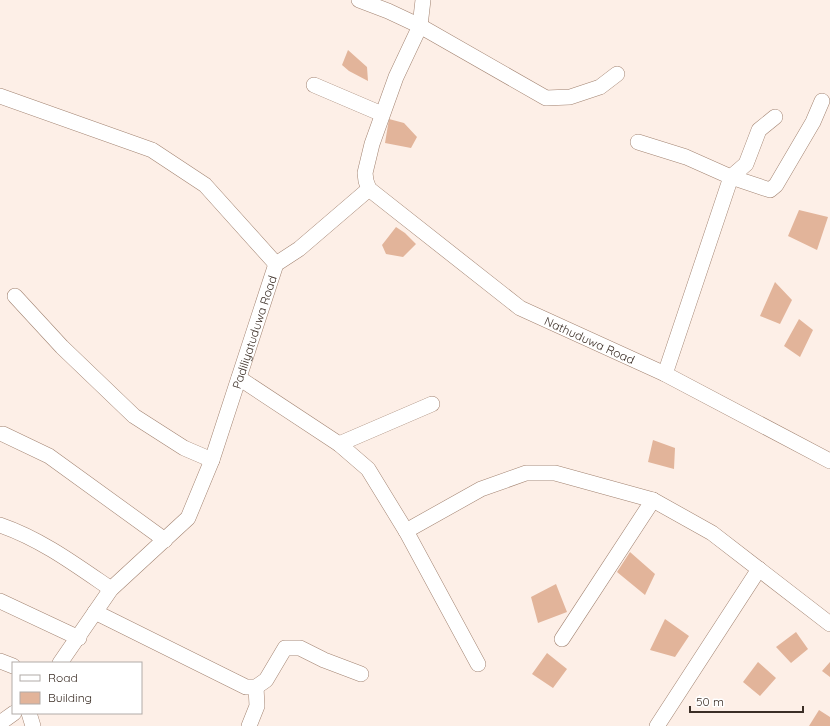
<svg xmlns="http://www.w3.org/2000/svg" width="830" height="726" viewBox="0 0 830 726" font-family="Quicksand,sans-serif">
<style>
.building{fill:#e2b49a}
.lines{fill:none;stroke-linecap:round;stroke-linejoin:round}
.minor-casing{stroke:#a28371;stroke-width:16}
.minor{stroke:#fff;stroke-width:15}
.labels{text-anchor:middle;dominant-baseline:central;stroke-width:4;stroke-linejoin:round;paint-order:stroke}
.street-label{font-size:12px;fill:#3b2e26;stroke:#fff}
</style>
<rect width="100%" height="100%" fill="#fdefe7"/>
<path class="building" d="M 348,50 L 367,67 L 368,81 L 349,71 L 342,65 Z
M 389,119 L 404,123 L 417,137 L 411,148 L 385,143 Z
M 799,210 L 828,217 L 817,250 L 788,236 Z
M 396,227 L 405,233 L 416,244 L 403,257 L 386,254 L 382,245 Z
M 775,282 L 792,300 L 780,324 L 760,316 Z
M 799,319 L 813,330 L 800,357 L 784,346 Z
M 653,440 L 675,448 L 674,469 L 648,462 Z
M 630,552 L 655,574 L 645,595 L 617,572 Z
M 556,584 L 567,612 L 538,623 L 531,597 Z
M 665,619 L 689,636 L 675,657 L 650,650 Z
M 796,632 L 808,649 L 791,663 L 776,647 Z
M 547,653 L 567,669 L 553,688 L 532,674 Z
M 758,662 L 776,678 L 760,696 L 743,682 Z
M 830,662 L 830,677 L 822,671 Z
M 819,710 L 830,717 L 830,726 L 809,726 Z"/>
<g class="lines">
<defs>
<g id="minor">
<path d="M 359,0 L 388,11 L 420,26 L 546,98 L 570,97 L 600,87 L 617,74"/>
<path id="s1" d="M 423,0 L 420,26 L 396,77 L 372,144 L 365,173 L 366,181 L 369,189 L 520,308 L 665,374 L 830,461"/>
<path d="M 314,85 L 382,114"/>
<path d="M 0,96 L 152,150 L 205,185 L 276,264"/>
<path d="M 638,142 L 686,157 L 731,177 L 770,190 L 776,185 L 813,122 L 822,101"/>
<path d="M 15,296 L 62,347 L 134,416 L 184,448 L 212,460"/>
<path d="M 665,374 L 731,177 L 746,164 L 759,130 L 775,117"/>
<path d="M 239,378 L 339,444 L 368,469 L 406,531 L 478,664"/>
<path d="M 3,434 L 49,456 L 165,540"/>
<path d="M 339,444 L 432,404"/>
<path d="M 0,525 C 41,539 76,565 111,589"/>
<path d="M 406,531 L 481,489 L 526,473 L 555,473 L 653,500 L 712,533 L 830,624"/>
<path d="M 0,601 L 79,638"/>
<path d="M 95,612 L 246,687 L 256,687 L 266,680 L 285,648 L 300,648 L 324,660 L 361,674"/>
<path d="M 562,639 L 653,500"/>
<path d="M 0,661 L 13,666"/>
<path id="s2" d="M 60,663 L 111,589 L 188,518 L 212,460 L 276,264 L 299,249 L 369,189"/>
<path d="M 29,713 L 33,726"/>
<path d="M 0,723 L 14,713"/>
<path d="M 249,726 L 257,706 L 256,687"/>
<path d="M 657,726 L 759,569"/>
</g>
</defs>
<use href="#minor" class="minor-casing"/>
<use href="#minor" class="minor"/>
</g>
<g class="labels">
<g class="street-label">
<text stroke="none"><textPath href="#s2" startOffset="392">Padiliyatuduwa Road</textPath></text>
<text stroke="none"><textPath href="#s1" startOffset="469">Nathuduwa Road</textPath></text>
</g>
</g>
<rect x="12" y="662" width="130" height="52" fill="#ffffff" stroke="#b1aba8"/>
<rect x="20" y="675" width="20" height="6" fill="#ffffff" stroke="#b1aba8"/>
<text x="48" y="682" font-size="12" fill="#3b2e26">Road</text>
<rect x="20" y="692" width="20" height="12" fill="#e2b49a" stroke="#b1aba8"/>
<text x="48" y="702" font-size="12" fill="#3b2e26">Building</text>
<path d="M690 706v6h113v-6" fill="none" stroke="#3b2e26" stroke-width="2"/>
<text x="696" y="706" font-size="12" fill="#3b2e26" stroke="#ffffff" stroke-width="3" paint-order="stroke">50 m</text>
</svg>
